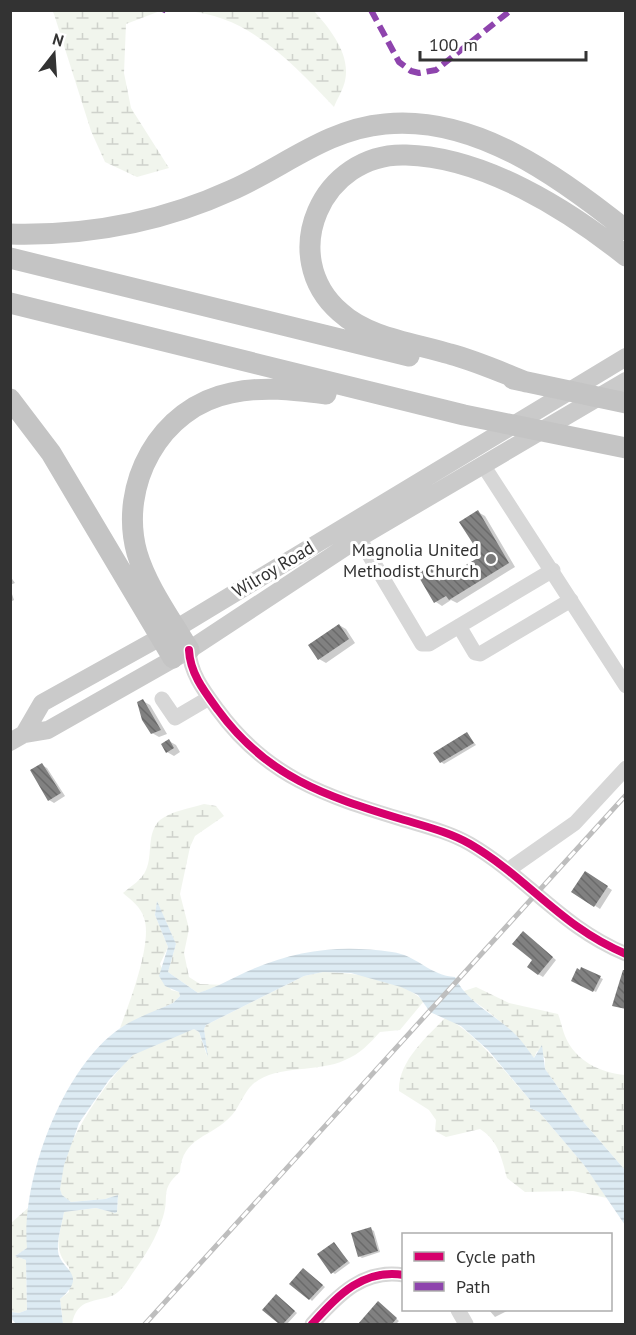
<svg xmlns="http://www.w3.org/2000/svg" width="636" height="1335" viewBox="0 0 636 1335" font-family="'PT Sans',sans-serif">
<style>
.wetland{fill:url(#wetland-marsh)}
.water{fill:url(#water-rules)}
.shadow{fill:#0003}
.building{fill:url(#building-back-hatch)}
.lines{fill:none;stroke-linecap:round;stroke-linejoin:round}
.minor{stroke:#d7d7d7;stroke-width:15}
.major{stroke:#cacaca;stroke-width:18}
.highway{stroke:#c4c4c4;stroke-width:21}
.rail-casing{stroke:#bebebe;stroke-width:5}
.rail{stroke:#fff;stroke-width:3;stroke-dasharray:9;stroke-linecap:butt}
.quiet{stroke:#8e44ad;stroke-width:6;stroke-dasharray:12 6;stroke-linecap:butt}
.cycleway-casing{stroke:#fff;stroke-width:11}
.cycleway{stroke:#d6006c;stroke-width:8}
.poi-dot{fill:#7a7a7a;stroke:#fff;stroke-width:2}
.labels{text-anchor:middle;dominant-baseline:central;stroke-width:6;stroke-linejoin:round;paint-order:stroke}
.poi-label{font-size:18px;fill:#333;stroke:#fff;text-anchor:end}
.street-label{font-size:18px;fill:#333;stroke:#fff}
</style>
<defs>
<pattern id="wetland-marsh" width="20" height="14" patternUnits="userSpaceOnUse" patternTransform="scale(1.5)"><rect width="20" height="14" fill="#f1f5ed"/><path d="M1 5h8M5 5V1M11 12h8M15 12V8" fill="none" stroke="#cfd2cc"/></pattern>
<pattern id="water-rules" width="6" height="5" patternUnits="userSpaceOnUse" patternTransform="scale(1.5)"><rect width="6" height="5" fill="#ddebf3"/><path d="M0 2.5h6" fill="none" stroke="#becad1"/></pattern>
<pattern id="building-back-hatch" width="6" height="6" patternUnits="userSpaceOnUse" patternTransform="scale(1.5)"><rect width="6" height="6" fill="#818181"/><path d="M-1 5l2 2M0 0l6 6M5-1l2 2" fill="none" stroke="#6a6a6a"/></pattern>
</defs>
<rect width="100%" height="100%" fill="#fff"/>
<path class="wetland" d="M 53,11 L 160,11 L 126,24 L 124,73 L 131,108 L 169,168 L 137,177 L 105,162 L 91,131 Z
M 186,11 L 314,11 C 330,29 351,54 345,81 C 343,90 337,99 334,107 C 293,64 249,15 186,11 Z
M 204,804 L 216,806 L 224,816 L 195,836 L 190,847 L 180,894 L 189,929 L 184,953 L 189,977 L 200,984 L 223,985 L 198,993 L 168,972 L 176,944 L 157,902 L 155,915 L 168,947 L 160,964 L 171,990 L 179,992 L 180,996 L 173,1003 L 120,1028 C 129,1004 153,942 144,918 C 141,907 131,900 123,893 C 131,886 142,880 146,870 C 153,855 146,833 160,820 C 171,811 191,808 204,804 Z
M 323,972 C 355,973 399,978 424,1001 L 400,1030 L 380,1032 C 370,1043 360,1054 345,1060 C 318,1073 277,1064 253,1084 C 244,1092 240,1106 232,1115 C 212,1138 182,1136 180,1172 C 159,1190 170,1196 163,1217 C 156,1239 145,1256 132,1274 C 127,1282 122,1290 114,1295 C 96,1303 77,1297 72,1324 L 63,1324 L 60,1299 L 69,1292 L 69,1267 C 52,1249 60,1235 64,1212 L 96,1208 L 115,1213 L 117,1212 L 118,1195 L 105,1199 L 71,1202 C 67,1199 63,1197 61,1193 C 50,1161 108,1078 131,1057 C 147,1043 174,1036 194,1029 L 199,1032 L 207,1056 L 204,1029 L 206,1025 L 304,976 Z
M 476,987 L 509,1003 L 558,1014 C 561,1021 562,1029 565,1036 C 575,1061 601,1073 625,1075 L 625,1170 L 580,1118 L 545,1069 L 545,1058 L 537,1051 L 534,1058 C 513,1031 490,1011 461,992 Z
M 446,1017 C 481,1038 503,1070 530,1100 L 530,1108 L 539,1112 L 584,1165 L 607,1198 L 573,1191 L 525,1192 L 507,1178 C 502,1159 498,1140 480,1129 L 446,1137 L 435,1131 L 436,1120 L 429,1110 L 399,1091 C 398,1061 427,1037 446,1017 Z
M 28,1208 L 27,1248 L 15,1256 L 26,1260 L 27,1310 L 19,1313 L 11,1312 L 10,1224 Z"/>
<path class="water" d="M 157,901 L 176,944 L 168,972 L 198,993 C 218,987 234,977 253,969 C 300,949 342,945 392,952 C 417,955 430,976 455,977 C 466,1002 497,1016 516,1035 C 523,1042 528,1050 534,1058 L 542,1045 L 545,1069 L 580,1118 L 625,1170 L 625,1225 L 584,1165 L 539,1112 L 530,1108 L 530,1100 L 488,1050 L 461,1026 L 430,1012 L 418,995 L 401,987 L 351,973 L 323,972 L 304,976 L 206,1025 L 204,1029 L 208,1057 L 199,1032 L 194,1029 L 133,1055 L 109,1080 L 79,1123 L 64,1165 L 60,1189 L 62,1195 L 71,1202 L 105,1199 L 118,1195 L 117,1212 L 115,1213 L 96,1208 L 64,1212 C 62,1224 57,1239 58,1251 C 59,1269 90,1274 60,1299 L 63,1324 L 16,1324 L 11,1318 L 11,1312 L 19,1313 L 27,1310 L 26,1260 L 15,1256 L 27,1248 C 21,1180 62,1069 119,1029 C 134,1018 156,1011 173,1003 L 180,996 L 179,992 L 165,986 L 159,976 L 168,947 L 155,915 Z"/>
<path class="shadow" d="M 478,512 L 485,516 L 515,567 L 457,603 L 451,600 L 442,606 L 436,602 L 430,568 L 437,572 L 443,581 L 483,556 Z
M 10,576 L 15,583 L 10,585 Z
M 10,588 L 14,600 L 10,602 Z
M 339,625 L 346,629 L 355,643 L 326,663 L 319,659 Z
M 143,701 L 150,705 L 167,734 L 159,737 L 152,733 Z
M 467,734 L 476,745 L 444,764 L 441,762 Z
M 169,741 L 176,745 L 180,752 L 174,756 L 167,752 Z
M 42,765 L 47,768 L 65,796 L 54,803 L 49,800 Z
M 585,873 L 612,890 L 600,909 L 573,891 Z
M 528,936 L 556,960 L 543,977 L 538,974 Z
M 582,969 L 603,979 L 596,992 L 573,980 Z
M 371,1229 L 374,1231 L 380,1252 L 362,1258 L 359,1256 Z
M 334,1244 L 350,1263 L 335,1274 L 332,1272 Z
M 306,1271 L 325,1287 L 312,1301 L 310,1299 Z
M 279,1297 L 297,1313 L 287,1324 L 281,1324 L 264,1310 Z
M 378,1303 L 399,1321 L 396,1324 L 360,1324 Z
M 489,1310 L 509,1310 L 495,1317 Z"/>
<path class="building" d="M 478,510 L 509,563 L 449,600 L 446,596 L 434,603 L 417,574 L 430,566 L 439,581 L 481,556 L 459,522 Z
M 339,624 L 349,639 L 318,660 L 308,645 Z
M 143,699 L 161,730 L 151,734 L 142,720 L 137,702 Z
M 467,732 L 474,743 L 440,763 L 433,753 Z
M 169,739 L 174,748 L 166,753 L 161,744 Z
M 42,763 L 61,793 L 48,801 L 30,770 Z
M 585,871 L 608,886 L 594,907 L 571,892 Z
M 523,931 L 553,957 L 538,975 L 527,967 L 532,960 L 512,944 Z
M 581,967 L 601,976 L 593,992 L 571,981 L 577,968 L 580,970 Z
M 623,970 L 626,970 L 626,1009 L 612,1006 Z
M 371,1227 L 378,1251 L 358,1257 L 351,1233 Z
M 334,1242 L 348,1261 L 331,1274 L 317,1254 Z
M 303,1268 L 323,1285 L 309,1300 L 289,1284 Z
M 276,1294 L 295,1311 L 283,1324 L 279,1324 L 262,1310 Z
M 378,1301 L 397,1318 L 392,1324 L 358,1324 Z"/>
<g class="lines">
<path class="minor" d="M 483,465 L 626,686
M 359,538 L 422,644 L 429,644 L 553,570
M 459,626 L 475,653 L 480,654 L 571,600
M 189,650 C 190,673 204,691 218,710 C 267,777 325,796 401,819 C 424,826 449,832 470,844 C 528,878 561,927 626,954
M 162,699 L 175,718 L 209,698
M 508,870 L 575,823 L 626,768
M 458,1310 L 466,1324
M 312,1324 C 337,1297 362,1268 404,1275"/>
<path class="major" d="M 24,734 L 42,703 L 177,628 L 626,357
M 10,742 L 24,734 L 48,730 L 189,650 L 359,538 L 626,381"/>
<path class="highway" d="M 10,234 C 87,236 162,222 232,190 C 284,167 327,129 385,124 C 475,115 560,177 626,230
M 10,258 L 409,356
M 10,303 L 464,415 L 626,448
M 513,379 L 626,403
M 526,382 C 501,372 476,361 450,354 C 414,343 368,338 340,312 C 276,256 322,152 406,155 C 484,157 567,209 626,256
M 10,399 L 51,453 L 173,658
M 189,650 C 171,619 147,587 137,553 C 118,485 160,407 231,393 C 263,386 294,390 326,394"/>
<defs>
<path id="rail" d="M 145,1324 L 626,795"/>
</defs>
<use href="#rail" class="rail-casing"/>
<use href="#rail" class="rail"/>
<path class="quiet" d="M 371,10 L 399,62 L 411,71 L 419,73 L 436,70 L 511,10
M 162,12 L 163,10"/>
<defs>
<path id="cycleway" d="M 189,650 C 190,673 204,691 218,710 C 267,777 325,796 401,819 C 424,826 449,832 470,844 C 528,878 561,927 626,954
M 312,1324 C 337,1297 362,1268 404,1275"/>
</defs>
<use href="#cycleway" class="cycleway-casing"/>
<use href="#cycleway" class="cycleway"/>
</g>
<circle class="poi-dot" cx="491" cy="559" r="6"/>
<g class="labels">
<g class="poi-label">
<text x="479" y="549">Magnolia United<tspan x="479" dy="21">Methodist Church</tspan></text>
</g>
<g class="street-label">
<text transform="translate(273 569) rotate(-31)">Wilroy Road</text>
</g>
</g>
<rect width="636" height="1335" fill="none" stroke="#333333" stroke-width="24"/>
<rect x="402" y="1233" width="210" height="78" fill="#ffffff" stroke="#adadad" stroke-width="1.5"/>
<rect x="414" y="1252" width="30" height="9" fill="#d6006c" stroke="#adadad" stroke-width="1.5"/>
<text x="456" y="1263" font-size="18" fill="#333333">Cycle path</text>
<rect x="414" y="1282" width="30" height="9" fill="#8e44ad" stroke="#adadad" stroke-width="1.5"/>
<text x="456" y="1293" font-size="18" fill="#333333">Path</text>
<g transform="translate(54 54) rotate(17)" stroke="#ffffff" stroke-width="4.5" paint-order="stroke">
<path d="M0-4.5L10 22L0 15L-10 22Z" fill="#333333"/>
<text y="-9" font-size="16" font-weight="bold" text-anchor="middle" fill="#333333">N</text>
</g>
<path d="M420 51v9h166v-9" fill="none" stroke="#333333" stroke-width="3"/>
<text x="429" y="51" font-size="18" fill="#333333" stroke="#ffffff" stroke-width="4.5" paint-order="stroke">100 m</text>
</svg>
